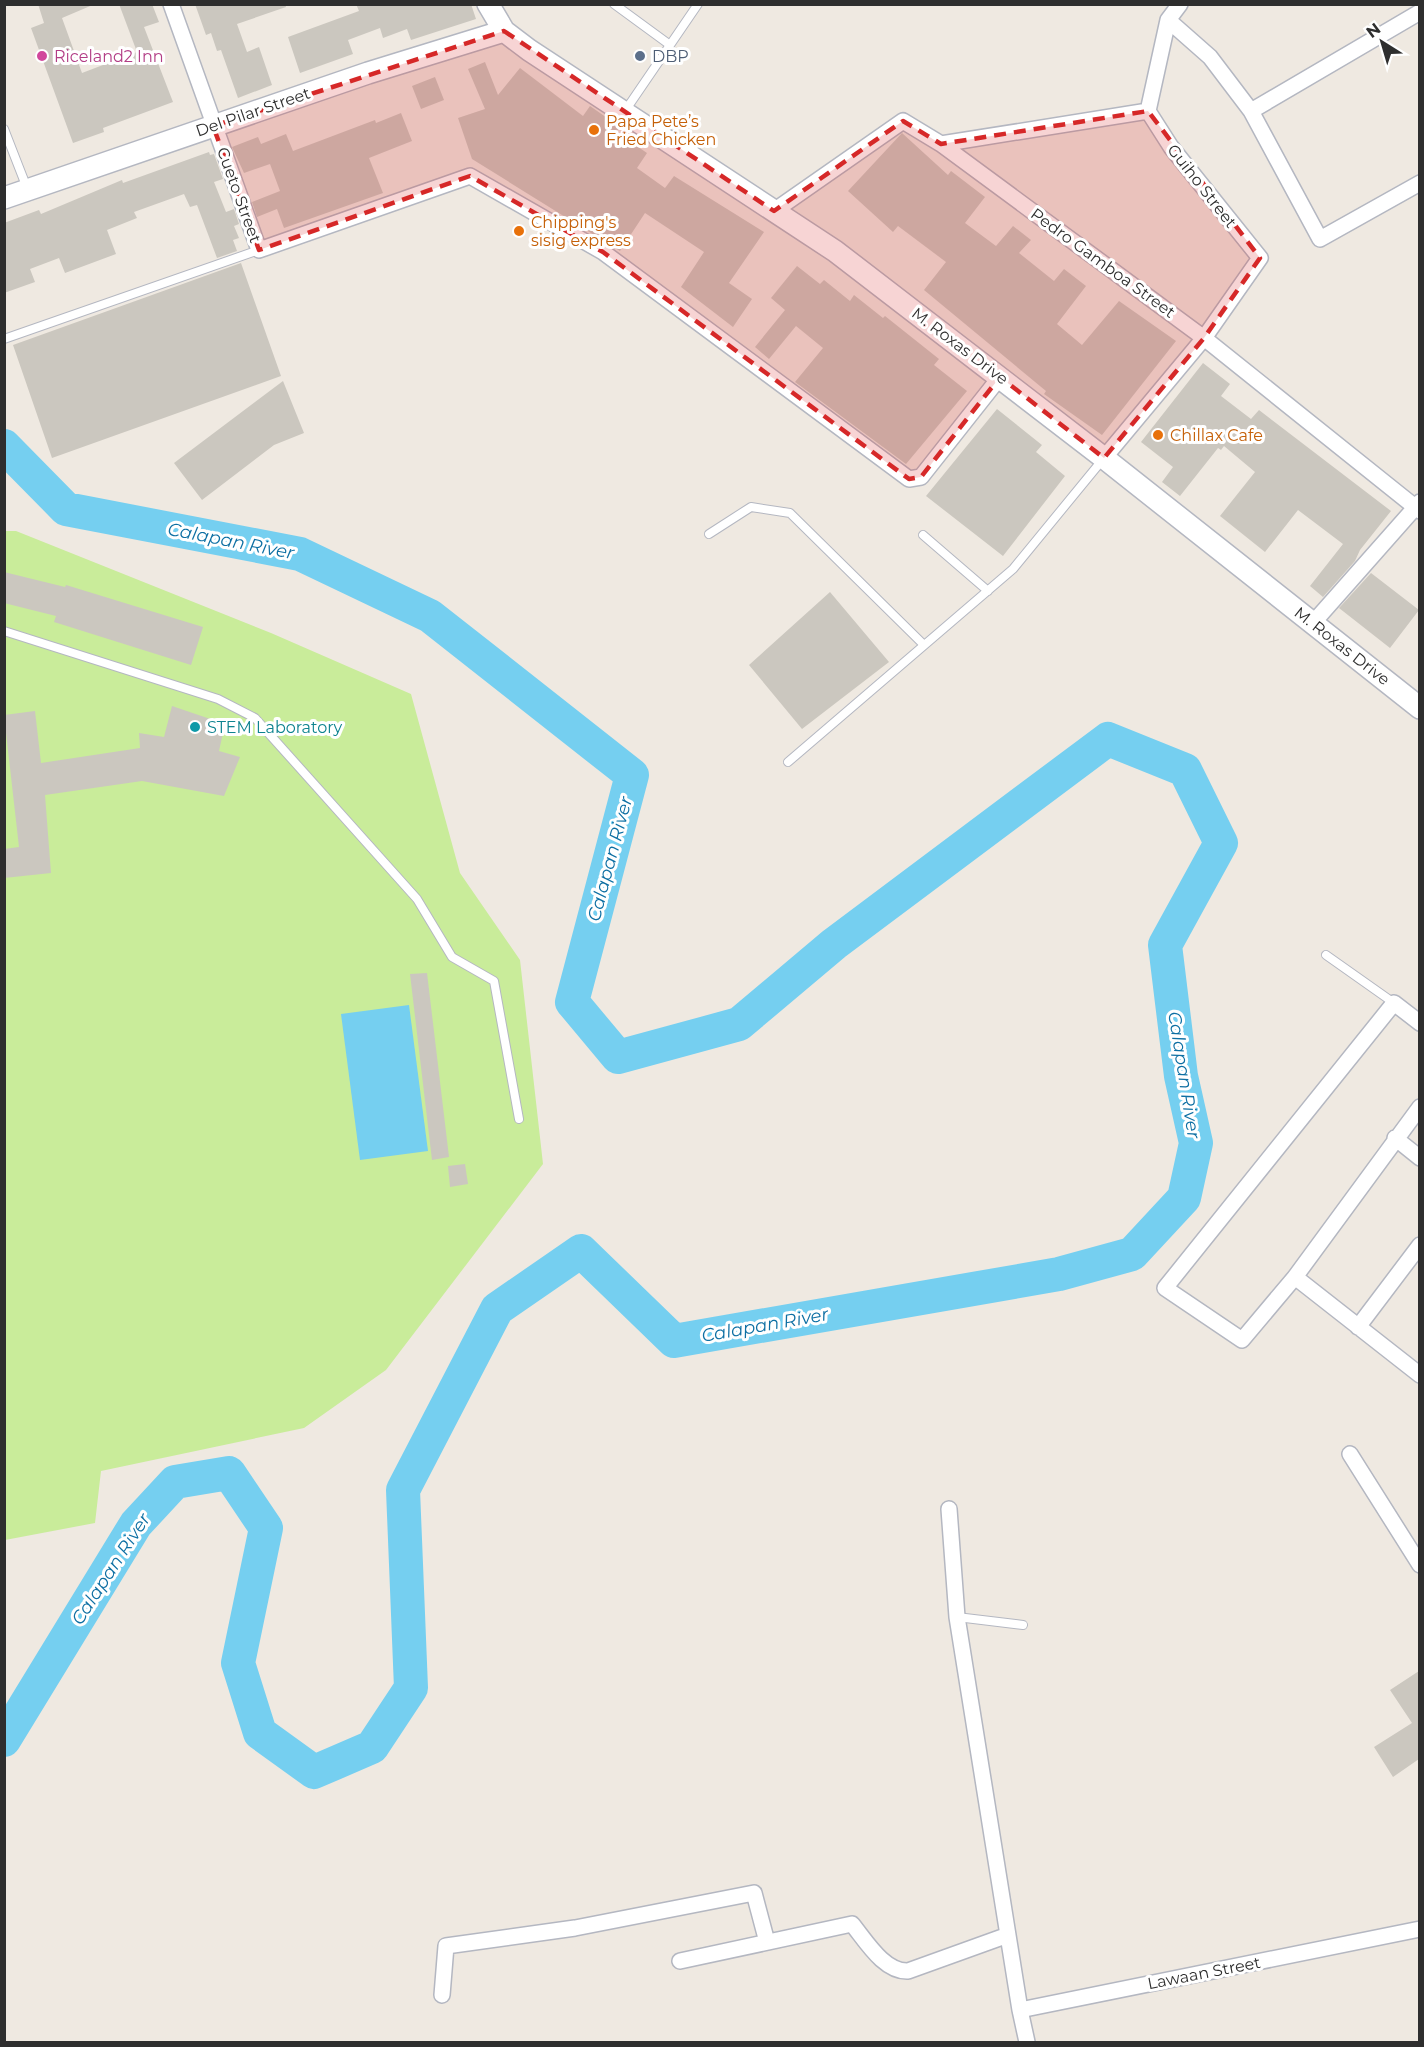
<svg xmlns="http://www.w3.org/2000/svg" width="1424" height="2047" viewBox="0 0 1424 2047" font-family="Montserrat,sans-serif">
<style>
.pitch{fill:#c9ec9a}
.water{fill:#75cff0}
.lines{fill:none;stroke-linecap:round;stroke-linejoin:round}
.river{stroke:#75cff0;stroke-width:34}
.building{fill:#cbc7bf}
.lane-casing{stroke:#b4b7c1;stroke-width:10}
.street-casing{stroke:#b4b7c1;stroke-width:18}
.secondary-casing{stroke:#b4b7c1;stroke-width:24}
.lane{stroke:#fff;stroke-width:8}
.street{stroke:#fff;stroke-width:15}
.secondary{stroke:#fff;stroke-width:21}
.marked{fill:#d62828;fill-opacity:0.2;stroke:#d62828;stroke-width:4.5;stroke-dasharray:12 8;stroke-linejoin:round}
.hotel-dot{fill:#d1479c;stroke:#fff;stroke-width:2}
.service-dot{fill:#5c6f8a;stroke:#fff;stroke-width:2}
.food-dot{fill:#e8710a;stroke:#fff;stroke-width:2}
.culture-dot{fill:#0f9aa8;stroke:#fff;stroke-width:2}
.labels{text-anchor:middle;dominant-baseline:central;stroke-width:6;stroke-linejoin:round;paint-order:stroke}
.hotel-label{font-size:16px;fill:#b23c85;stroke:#fff;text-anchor:start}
.service-label{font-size:16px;fill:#4e5e75;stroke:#fff;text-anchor:start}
.street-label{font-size:16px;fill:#2e2e2e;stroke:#fff}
.food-label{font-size:16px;fill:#c56008;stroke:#fff;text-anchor:start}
.culture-label{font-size:16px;fill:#0d838f;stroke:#fff;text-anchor:start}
.water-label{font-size:18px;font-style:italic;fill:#0d6fa3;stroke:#fff}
</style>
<rect width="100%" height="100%" fill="#efe9e1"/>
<path class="pitch" d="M 5,531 L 16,531 L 271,633 L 411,694 L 460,873 L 520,960 L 543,1164 L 386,1370 L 304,1428 L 101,1471 L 95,1523 L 5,1540 Z"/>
<path class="water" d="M 409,1005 L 428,1151 L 360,1160 L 341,1014 Z"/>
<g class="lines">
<path class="river" d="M 4,446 L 66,509 L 300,554 L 430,616 L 632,775 L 572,1002 L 618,1057 L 739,1024 L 834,944 L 1108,739 L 1185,770 L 1221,843 L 1165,945 L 1181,1076 L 1196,1143 L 1184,1198 L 1132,1254 L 1059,1274 L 674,1341 L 581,1251 L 497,1309 L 403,1490 L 411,1688 L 372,1747 L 314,1772 L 260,1733 L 238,1663 L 266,1528 L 229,1473 L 175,1482 L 136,1524 L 4,1740"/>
</g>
<path class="building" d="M 38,4 L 95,4 L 62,18 L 82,73 L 137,52 L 119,4 L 152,4 L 159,22 L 144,27 L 173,102 L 103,128 L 104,132 L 73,143 L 31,28 L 44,23 Z
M 195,4 L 285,4 L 286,7 L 237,24 L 247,52 L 259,47 L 272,85 L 238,98 L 221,50 L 217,51 L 211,33 L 206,35 Z
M 356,4 L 471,4 L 476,19 L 411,40 L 407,29 L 383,38 L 380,28 L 348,40 L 353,54 L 300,73 L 288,37 L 359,11 Z
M 485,62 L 498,95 L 520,68 L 583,116 L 590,106 L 620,127 L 616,132 L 647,153 L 637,168 L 665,188 L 674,176 L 764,232 L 729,283 L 752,299 L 733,327 L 681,287 L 704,252 L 645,213 L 620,251 L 472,159 L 458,118 L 485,109 L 468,69 Z
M 435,77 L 444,100 L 421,109 L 412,86 Z
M 401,113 L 412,141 L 369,158 L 383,193 L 284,228 L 277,209 L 257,217 L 252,202 L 280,191 L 270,164 L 244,173 L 232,147 L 258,137 L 261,144 L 286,134 L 293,151 L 375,120 L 376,123 Z
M 902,133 L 948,175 L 951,171 L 985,197 L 965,223 L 996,246 L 1013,226 L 1031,240 L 1019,253 L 1054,281 L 1064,269 L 1086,286 L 1057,324 L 1082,345 L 1119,301 L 1176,341 L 1102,435 L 1044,394 L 1046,391 L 924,290 L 946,262 L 898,226 L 893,232 L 848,191 Z
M 209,152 L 210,155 L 214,154 L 223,179 L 214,182 L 226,212 L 234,209 L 239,224 L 234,226 L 239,238 L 233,240 L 237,251 L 217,258 L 197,205 L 190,207 L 184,194 L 134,212 L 137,218 L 107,230 L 116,254 L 65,273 L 59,258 L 30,269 L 35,282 L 4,293 L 4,223 L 39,210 L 41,214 L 122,180 L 123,183 Z
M 241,263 L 281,376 L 52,458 L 13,345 Z
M 797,266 L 820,284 L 824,280 L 850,301 L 854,295 L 883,318 L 885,316 L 939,359 L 934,365 L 967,391 L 906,464 L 795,382 L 823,348 L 796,326 L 769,359 L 755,347 L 785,310 L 771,298 Z
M 1203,363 L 1230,384 L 1221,396 L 1251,419 L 1259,410 L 1391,511 L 1360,550 L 1355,561 L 1323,597 L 1310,586 L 1343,544 L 1298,510 L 1265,552 L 1220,516 L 1255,472 L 1224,446 L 1221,450 L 1218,448 L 1180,496 L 1162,482 L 1173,467 L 1141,442 Z
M 283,381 L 304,433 L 274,445 L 202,500 L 174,463 Z
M 997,409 L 1042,445 L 1036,452 L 1065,476 L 1003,556 L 926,496 Z
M 4,572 L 65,587 L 66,585 L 203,627 L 191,665 L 54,622 L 56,616 L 4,603 Z
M 1371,573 L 1419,610 L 1390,648 L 1339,608 Z
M 830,592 L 889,662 L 802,729 L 749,665 Z
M 172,706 L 225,724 L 219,751 L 240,757 L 224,796 L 142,781 L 45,795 L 51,873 L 4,878 L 4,849 L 19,847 L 4,715 L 35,711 L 41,763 L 140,748 L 139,733 L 164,737 Z
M 427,973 L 449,1157 L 432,1160 L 410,974 Z
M 465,1164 L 468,1184 L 450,1187 L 448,1166 Z
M 1419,1671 L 1419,1759 L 1393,1777 L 1374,1747 L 1412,1723 L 1390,1690 Z"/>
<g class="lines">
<defs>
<path id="lane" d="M 614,4 L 670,45
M 625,111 L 698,4
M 4,129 L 27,188
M 4,339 L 259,250
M 709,534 L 751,507 L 790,513 L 924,645
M 923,535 L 988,591
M 4,631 L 218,699 L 255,718 L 417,899 L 452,957 L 494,981 L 519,1119
M 788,762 L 1013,569 L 1104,458
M 1326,955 L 1394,1003
M 957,1617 L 1023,1625"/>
<path id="street" d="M 171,4 L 259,250 L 470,176 L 603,252 L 909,479 L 921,477 L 1000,377
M 1168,20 L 1210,57 L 1251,111 L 1320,239 L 1420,183
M 1251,111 L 1420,12
M 941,144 L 1148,111 L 1168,20 L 1180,4
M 774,211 L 903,121 L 941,144 L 1204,338 L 1420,511
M 1104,458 L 1204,338 L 1260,258 L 1171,147 L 1148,111
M 1313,623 L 1420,502
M 1420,1023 L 1394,1003 L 1165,1288 L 1242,1340 L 1295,1277 L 1420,1107
M 1395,1138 L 1420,1158
M 1295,1277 L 1420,1375
M 1358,1327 L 1420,1245
M 1350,1454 L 1420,1565
M 949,1509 L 957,1617 L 1020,2010
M 680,1961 L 852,1924 C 866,1941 884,1972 908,1971 L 1008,1935
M 442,1995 L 446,1946 L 575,1928 L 754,1893 L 767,1942
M 1027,2042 L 1020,2010 L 1420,1929"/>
<path id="secondary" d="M 488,4 L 504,31 L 529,50 L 835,251 L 1104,458 L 1420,708
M 4,198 L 368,73 L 504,31"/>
</defs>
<use href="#lane" class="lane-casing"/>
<use href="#street" class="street-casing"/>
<use href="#secondary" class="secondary-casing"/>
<use href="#lane" class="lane"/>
<use href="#street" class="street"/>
<use href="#secondary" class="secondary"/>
</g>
<path class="marked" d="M 504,31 L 774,211 L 903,121 L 941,144 L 1148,111 L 1260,258 L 1204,338 L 1104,458 L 1000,377 L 921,477 L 909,479 L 603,252 L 470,176 L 259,250 L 213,126 Z"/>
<circle class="hotel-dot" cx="42" cy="56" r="6"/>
<circle class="service-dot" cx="640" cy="56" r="6"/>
<g class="food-dot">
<circle cx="594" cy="130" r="6"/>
<circle cx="519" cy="231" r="6"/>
<circle cx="1158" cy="435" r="6"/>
</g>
<circle class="culture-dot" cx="195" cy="727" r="6"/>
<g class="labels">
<g class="hotel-label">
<text x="54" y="56">Riceland2 Inn</text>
</g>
<g class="service-label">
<text x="652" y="56">DBP</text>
</g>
<g class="street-label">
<text transform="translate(253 112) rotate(-19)">Del Pilar Street</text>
<text transform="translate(1202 186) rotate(52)">Guiho Street</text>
<text transform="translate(239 195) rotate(70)">Cueto Street</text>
<text transform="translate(1103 263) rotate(36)">Pedro Gamboa Street</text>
<text transform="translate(960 346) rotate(37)">M. Roxas Drive</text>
<text transform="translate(1342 646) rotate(38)">M. Roxas Drive</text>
<text transform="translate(1204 1973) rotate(-11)">Lawaan Street</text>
</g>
<g class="food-label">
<text x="606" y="121">Papa Pete’s<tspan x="606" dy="18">Fried Chicken</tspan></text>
<text x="531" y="222">Chipping's<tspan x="531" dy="18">sisig express</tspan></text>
<text x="1170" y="435">Chillax Cafe</text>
</g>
<g class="culture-label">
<text x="207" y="727">STEM Laboratory</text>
</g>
<g class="water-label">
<text transform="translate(231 541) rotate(11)">Calapan River</text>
<text transform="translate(610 859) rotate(-75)">Calapan River</text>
<text transform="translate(1184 1075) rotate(81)">Calapan River</text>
<text transform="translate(765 1325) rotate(-10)">Calapan River</text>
<text transform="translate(111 1569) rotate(-57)">Calapan River</text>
</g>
</g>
<rect width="1424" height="2047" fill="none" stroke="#2e2e2e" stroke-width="12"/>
<g transform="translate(1382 42) rotate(323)" stroke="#ffffff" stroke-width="4.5" paint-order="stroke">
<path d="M0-4.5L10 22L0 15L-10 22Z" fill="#2e2e2e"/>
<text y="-9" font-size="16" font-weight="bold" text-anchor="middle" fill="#2e2e2e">N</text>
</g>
</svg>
